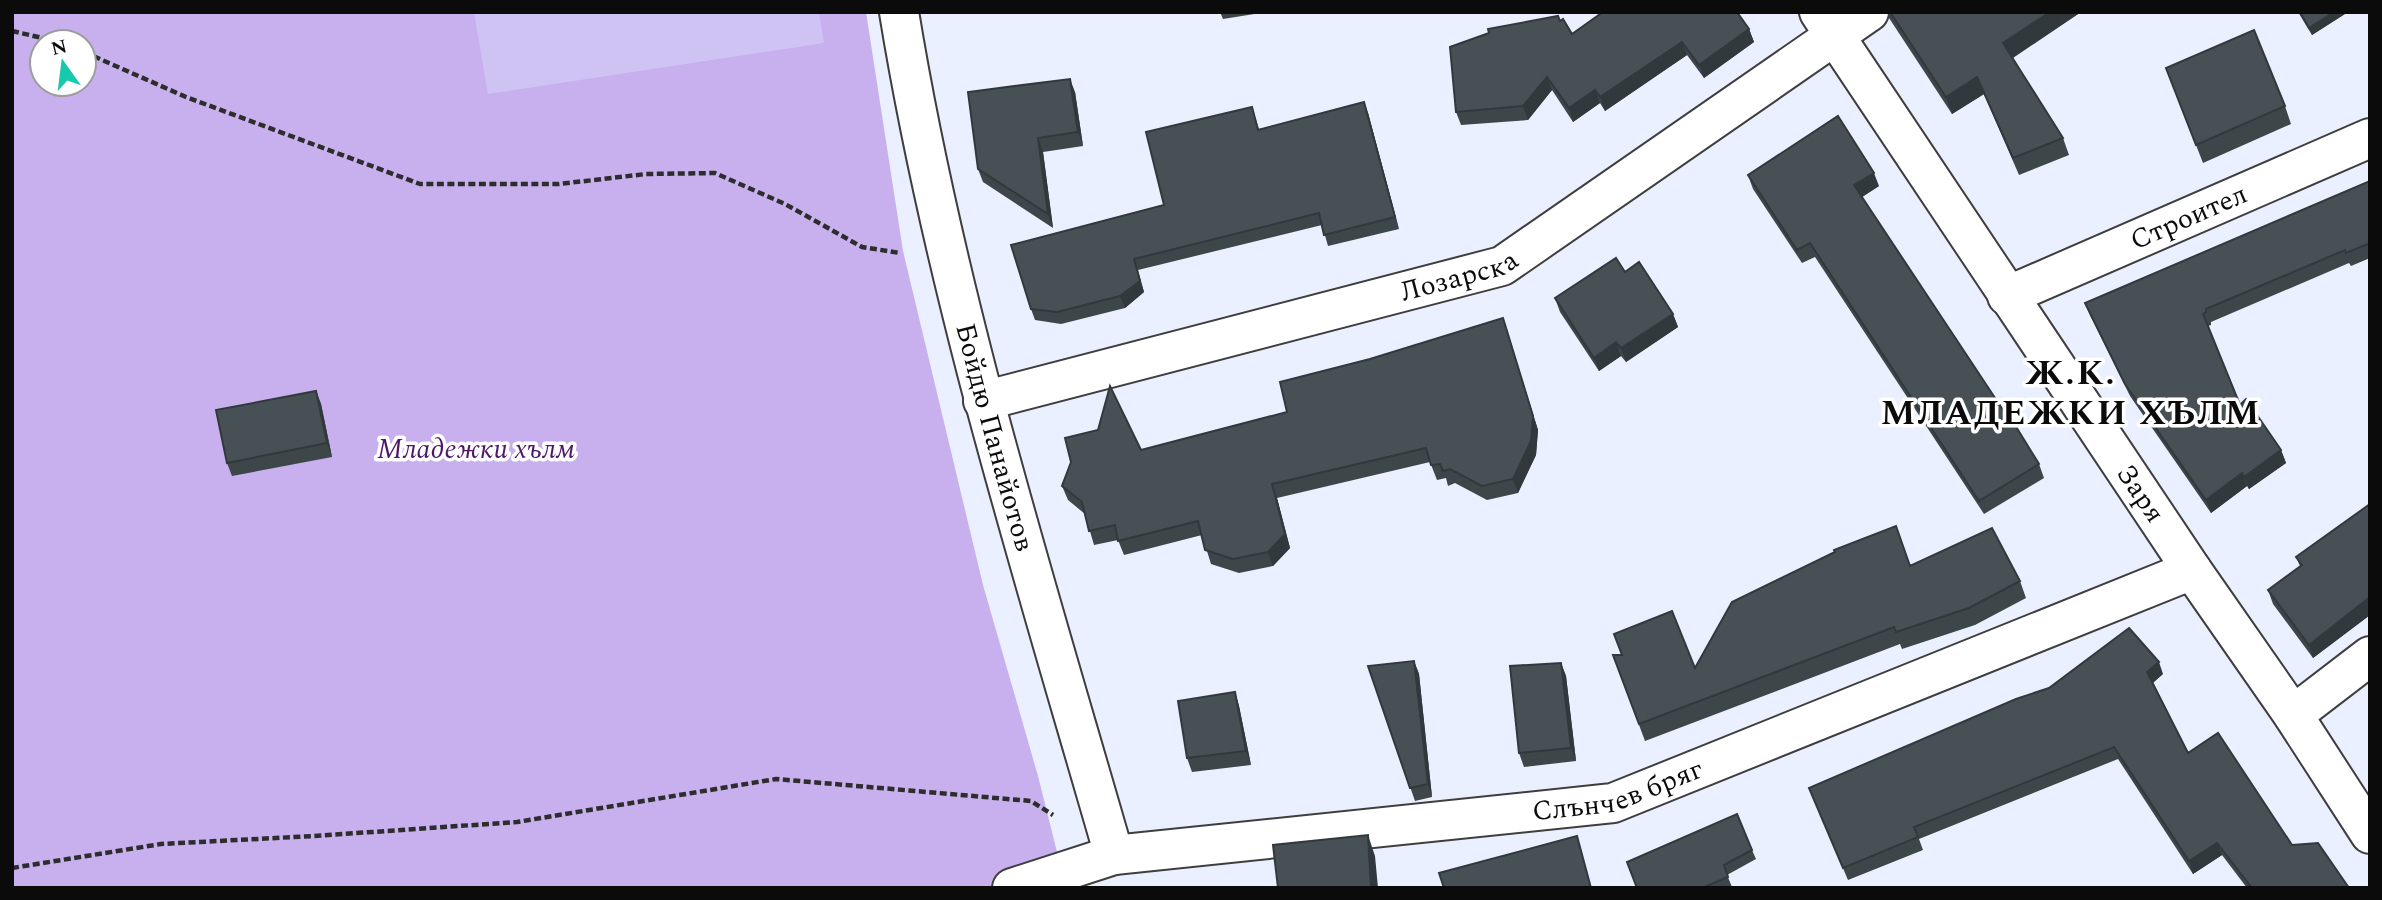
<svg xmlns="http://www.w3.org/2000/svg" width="2382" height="900" viewBox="0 0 2382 900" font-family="Spectral,serif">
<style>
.green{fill:#c7b0ed;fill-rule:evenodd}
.pitch{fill:#cec3f3}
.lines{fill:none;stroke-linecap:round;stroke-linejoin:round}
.street-casing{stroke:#3e3e3e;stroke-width:42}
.path{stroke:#2d2d2d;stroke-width:4.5;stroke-dasharray:7 3.5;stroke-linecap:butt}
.street{stroke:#fff;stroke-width:38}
.wall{fill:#3d4649}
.shaded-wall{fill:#32393c}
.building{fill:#475155;stroke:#32393c;stroke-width:2}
.labels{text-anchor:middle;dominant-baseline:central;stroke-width:7;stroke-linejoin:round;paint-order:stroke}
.street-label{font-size:28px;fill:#0b0b0b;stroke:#fff}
.park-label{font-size:28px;font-style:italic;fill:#4f1669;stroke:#fff}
.district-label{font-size:35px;font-weight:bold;letter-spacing:2px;fill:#0b0b0b;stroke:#fff}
</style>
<rect width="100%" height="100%" fill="#eaf0ff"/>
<path class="green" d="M 12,12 L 866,12 L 903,251 L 983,585 L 1038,776 L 1066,888 L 12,888 ZM 42,42 L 84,42 L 84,84 L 42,84 Z"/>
<path class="pitch" d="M 474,12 L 819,12 L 824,43 L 488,94 Z"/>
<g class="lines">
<defs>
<g id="street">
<path id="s1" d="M 899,12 C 946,299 1034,577 1114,855"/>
<path id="s2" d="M 1819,12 L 2192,570 L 2293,715 L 2370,834"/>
<path id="s3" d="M 2007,296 L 2370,138"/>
<path id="s4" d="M 983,401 L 1502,266 L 1869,12"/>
<path d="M 2293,715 L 2370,656"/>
<path id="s5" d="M 1012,888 L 1114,855 L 1613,803 L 2192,570"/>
</g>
</defs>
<use href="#street" class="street-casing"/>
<path class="path" d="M 12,31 L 60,42
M 84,52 L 186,97 L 420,184 L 559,184 L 646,174 L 715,173 L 785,204 L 862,247 L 900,253
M 12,868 L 161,844 L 314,836 L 517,822 L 776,779 L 1031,801 L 1053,815"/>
<use href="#street" class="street"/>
</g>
<path class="wall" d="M 1220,12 L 1267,12 L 1223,19 Z
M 1887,12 L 2081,12 L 2013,58 L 2063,138 L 2069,155 L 2019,175 L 1984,94 L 1952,114 L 1889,18 Z
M 2298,12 L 2348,12 L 2312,35 Z
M 1558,16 L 1560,21 L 1572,34 L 1749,29 L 1754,42 L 1704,78 L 1687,55 L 1605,111 L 1600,103 L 1573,122 L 1552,90 L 1528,120 L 1461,125 L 1456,112 Z
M 2166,68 L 2285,106 L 2291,124 L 2203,163 Z
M 1075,92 L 1083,146 L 1043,152 L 1053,228 L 983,182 L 978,169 Z
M 1252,107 L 1259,129 L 1368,113 L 1399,229 L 1328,246 L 1322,225 L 1138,270 L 1144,292 L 1125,308 L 1061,324 L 1035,320 L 1031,309 L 1164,205 Z
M 1748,175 L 1879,186 L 1862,197 L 2039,464 L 2044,478 L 1984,514 L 1815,257 L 1802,263 L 1753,189 Z
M 2370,181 L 2370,258 L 2351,266 L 2349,263 L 2211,322 L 2211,325 L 2208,326 L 2240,405 L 2281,450 L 2286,463 L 2249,489 L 2247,486 L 2211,513 L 2130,396 L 2090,315 L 2085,303 Z
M 1625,272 L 1673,314 L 1678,327 L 1626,362 L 1621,356 L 1599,371 L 1560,312 L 1555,298 Z
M 1503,318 L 1538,430 L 1536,455 L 1518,493 L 1487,500 L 1455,483 L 1448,486 L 1446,478 L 1437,480 L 1430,462 L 1277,498 L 1290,548 L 1273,566 L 1239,573 L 1211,564 L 1202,535 L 1124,555 L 1118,540 L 1094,545 L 1085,514 L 1068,500 L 1062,486 L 1141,450 L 1287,412 L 1370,359 Z
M 316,391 L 321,404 L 332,457 L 232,476 L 227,463 Z
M 2370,504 L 2370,615 L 2313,658 L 2273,604 L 2268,590 L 2300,566 L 2296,557 Z
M 1910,566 L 2020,581 L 2026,598 L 1975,625 L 1902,649 L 1900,644 L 1645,741 L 1613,655 L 1622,655 L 1614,634 L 1695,668 Z
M 1414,661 L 1419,674 L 1432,797 L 1415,801 L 1368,666 Z
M 1561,663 L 1566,676 L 1576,761 L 1524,767 L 1519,753 Z
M 2163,674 L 2153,683 L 2188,753 L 2292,845 L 2349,888 L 2247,888 L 2222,855 L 2193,874 L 2118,759 L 1919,839 L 1923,850 L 1848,880 L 1809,788 Z
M 1235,692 L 1239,706 L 1251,765 L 1192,772 L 1187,758 Z
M 1752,850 L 1756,859 L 1727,875 L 1732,887 L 1730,888 L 1637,888 Z"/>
<path class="shaded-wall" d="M 2050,12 L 2081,12 L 2009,60 L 2003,43 Z
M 2334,12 L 2348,12 L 2312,35 L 2309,28 Z
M 1749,29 L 1754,42 L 1704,78 L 1699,65 Z
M 1682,42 L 1687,55 L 1605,111 L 1600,97 Z
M 1547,77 L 1552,90 L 1528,120 L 1523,106 Z
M 1977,77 L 1984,94 L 1952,114 L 1946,97 Z
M 1070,79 L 1075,92 L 1083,146 L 1078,132 Z
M 1595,90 L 1600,103 L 1573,122 L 1569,108 Z
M 1364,102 L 1368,113 L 1399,229 L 1395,217 Z
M 1038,138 L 1043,152 L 1053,228 L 1048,214 Z
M 1874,173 L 1879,186 L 1859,199 L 1854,185 Z
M 1134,259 L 1144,292 L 1125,308 L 1120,296 Z
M 1673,314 L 1678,327 L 1626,362 L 1621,348 Z
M 1503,318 L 1538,430 L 1536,455 L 1518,493 L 1513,479 Z
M 1616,342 L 1621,356 L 1599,371 L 1594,358 Z
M 316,391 L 321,404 L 332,457 L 327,443 Z
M 2281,450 L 2286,463 L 2249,489 L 2244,477 Z
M 2242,473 L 2247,486 L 2211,513 L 2206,500 Z
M 1272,484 L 1277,498 L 1290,548 L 1273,566 L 1268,552 Z
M 2370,597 L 2370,615 L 2313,658 L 2309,645 Z
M 1414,661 L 1419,674 L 1432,797 L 1428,784 Z
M 2159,662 L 2163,674 L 2151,684 L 2147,672 Z
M 1561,663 L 1566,676 L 1576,761 L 1571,748 Z
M 1235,692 L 1239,706 L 1251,765 L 1246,751 Z
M 1368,835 L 1375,856 L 1378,888 L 1371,888 Z
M 2217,843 L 2222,855 L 2193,874 L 2189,861 Z"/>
<path class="building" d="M 1603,12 L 1737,12 L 1749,29 L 1699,65 L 1682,42 L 1600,97 L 1595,90 L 1569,108 L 1547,77 L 1523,106 L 1456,112 L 1450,47 L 1489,33 L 1488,29 L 1558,16 L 1560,21 L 1563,19 L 1572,34 Z
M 1890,12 L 2050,12 L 2003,43 L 2063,138 L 2013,158 L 1977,77 L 1946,97 Z
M 2300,12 L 2334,12 L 2309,28 Z
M 2254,30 L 2285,106 L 2196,145 L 2166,68 Z
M 1070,79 L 1078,132 L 1038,138 L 1048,214 L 978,169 L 968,92 Z
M 1364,102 L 1395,217 L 1324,235 L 1319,213 L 1134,259 L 1140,281 L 1120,296 L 1057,312 L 1031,309 L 1011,245 L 1164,205 L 1146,132 L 1252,107 L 1258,130 Z
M 1838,116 L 1874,173 L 1854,185 L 2005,413 L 2007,412 L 2039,464 L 1979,501 L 1810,243 L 1797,250 L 1748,175 Z
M 2370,181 L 2370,243 L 2346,253 L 2345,250 L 2206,309 L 2206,312 L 2203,314 L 2240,405 L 2246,399 L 2281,450 L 2244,477 L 2242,473 L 2206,500 L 2125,384 L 2085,303 Z
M 1616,258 L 1625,272 L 1639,262 L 1673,314 L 1621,348 L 1616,342 L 1594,358 L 1555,298 Z
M 1503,318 L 1533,416 L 1531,441 L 1513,479 L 1482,486 L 1450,469 L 1443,471 L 1440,464 L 1431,465 L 1426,448 L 1272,484 L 1285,534 L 1268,552 L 1233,559 L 1205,550 L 1198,521 L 1118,541 L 1115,525 L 1089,531 L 1082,502 L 1062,486 L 1071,462 L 1065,438 L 1098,430 L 1110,386 L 1141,450 L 1287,412 L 1280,382 L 1370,359 Z
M 316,391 L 327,443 L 227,463 L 216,410 Z
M 2370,504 L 2370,597 L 2309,645 L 2268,590 L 2302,565 L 2296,557 Z
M 1896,526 L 1910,566 L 1992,528 L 2020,581 L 1969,608 L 1896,632 L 1894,627 L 1639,724 L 1613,655 L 1622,655 L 1614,634 L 1672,611 L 1695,668 L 1732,602 L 1835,552 L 1834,550 Z
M 2129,628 L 2159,662 L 2147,672 L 2188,753 L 2218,733 L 2292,845 L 2318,843 L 2349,888 L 2252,888 L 2217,843 L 2189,861 L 2114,747 L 1914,827 L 1918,837 L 1843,868 L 1809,788 L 2016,699 L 2049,688 Z
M 1414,661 L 1428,784 L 1410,788 L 1368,666 Z
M 1561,663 L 1571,748 L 1519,753 L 1510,666 Z
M 1235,692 L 1246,751 L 1187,758 L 1178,701 Z
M 1737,814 L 1752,850 L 1724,865 L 1728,877 L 1702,888 L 1637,888 L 1627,862 Z
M 1368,835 L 1371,888 L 1278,888 L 1273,845 Z
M 1577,836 L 1591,888 L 1444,888 L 1439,873 Z"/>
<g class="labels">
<g class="street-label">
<text stroke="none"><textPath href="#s3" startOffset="198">Строител</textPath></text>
<text stroke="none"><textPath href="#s4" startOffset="492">Лозарска</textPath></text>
<text stroke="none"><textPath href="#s1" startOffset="436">Бойдю Панайотов</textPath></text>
<text stroke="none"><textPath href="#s2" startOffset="579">Заря</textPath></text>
<text stroke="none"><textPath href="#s5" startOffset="616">Слънчев бряг</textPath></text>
</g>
<g class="park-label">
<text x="476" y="449">Младежки хълм</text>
</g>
<g class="district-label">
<text x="2071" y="373">Ж.К.<tspan x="2071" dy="40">МЛАДЕЖКИ ХЪЛМ</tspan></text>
</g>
</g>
<rect width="2382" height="900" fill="none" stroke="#0b0b0b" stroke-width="28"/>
<g transform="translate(63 63) rotate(346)"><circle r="33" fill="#ffffff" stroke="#9d9d9d" stroke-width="2"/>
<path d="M0-5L12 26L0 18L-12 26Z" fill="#17c8ac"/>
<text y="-10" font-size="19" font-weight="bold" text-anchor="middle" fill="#0b0b0b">N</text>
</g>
</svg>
